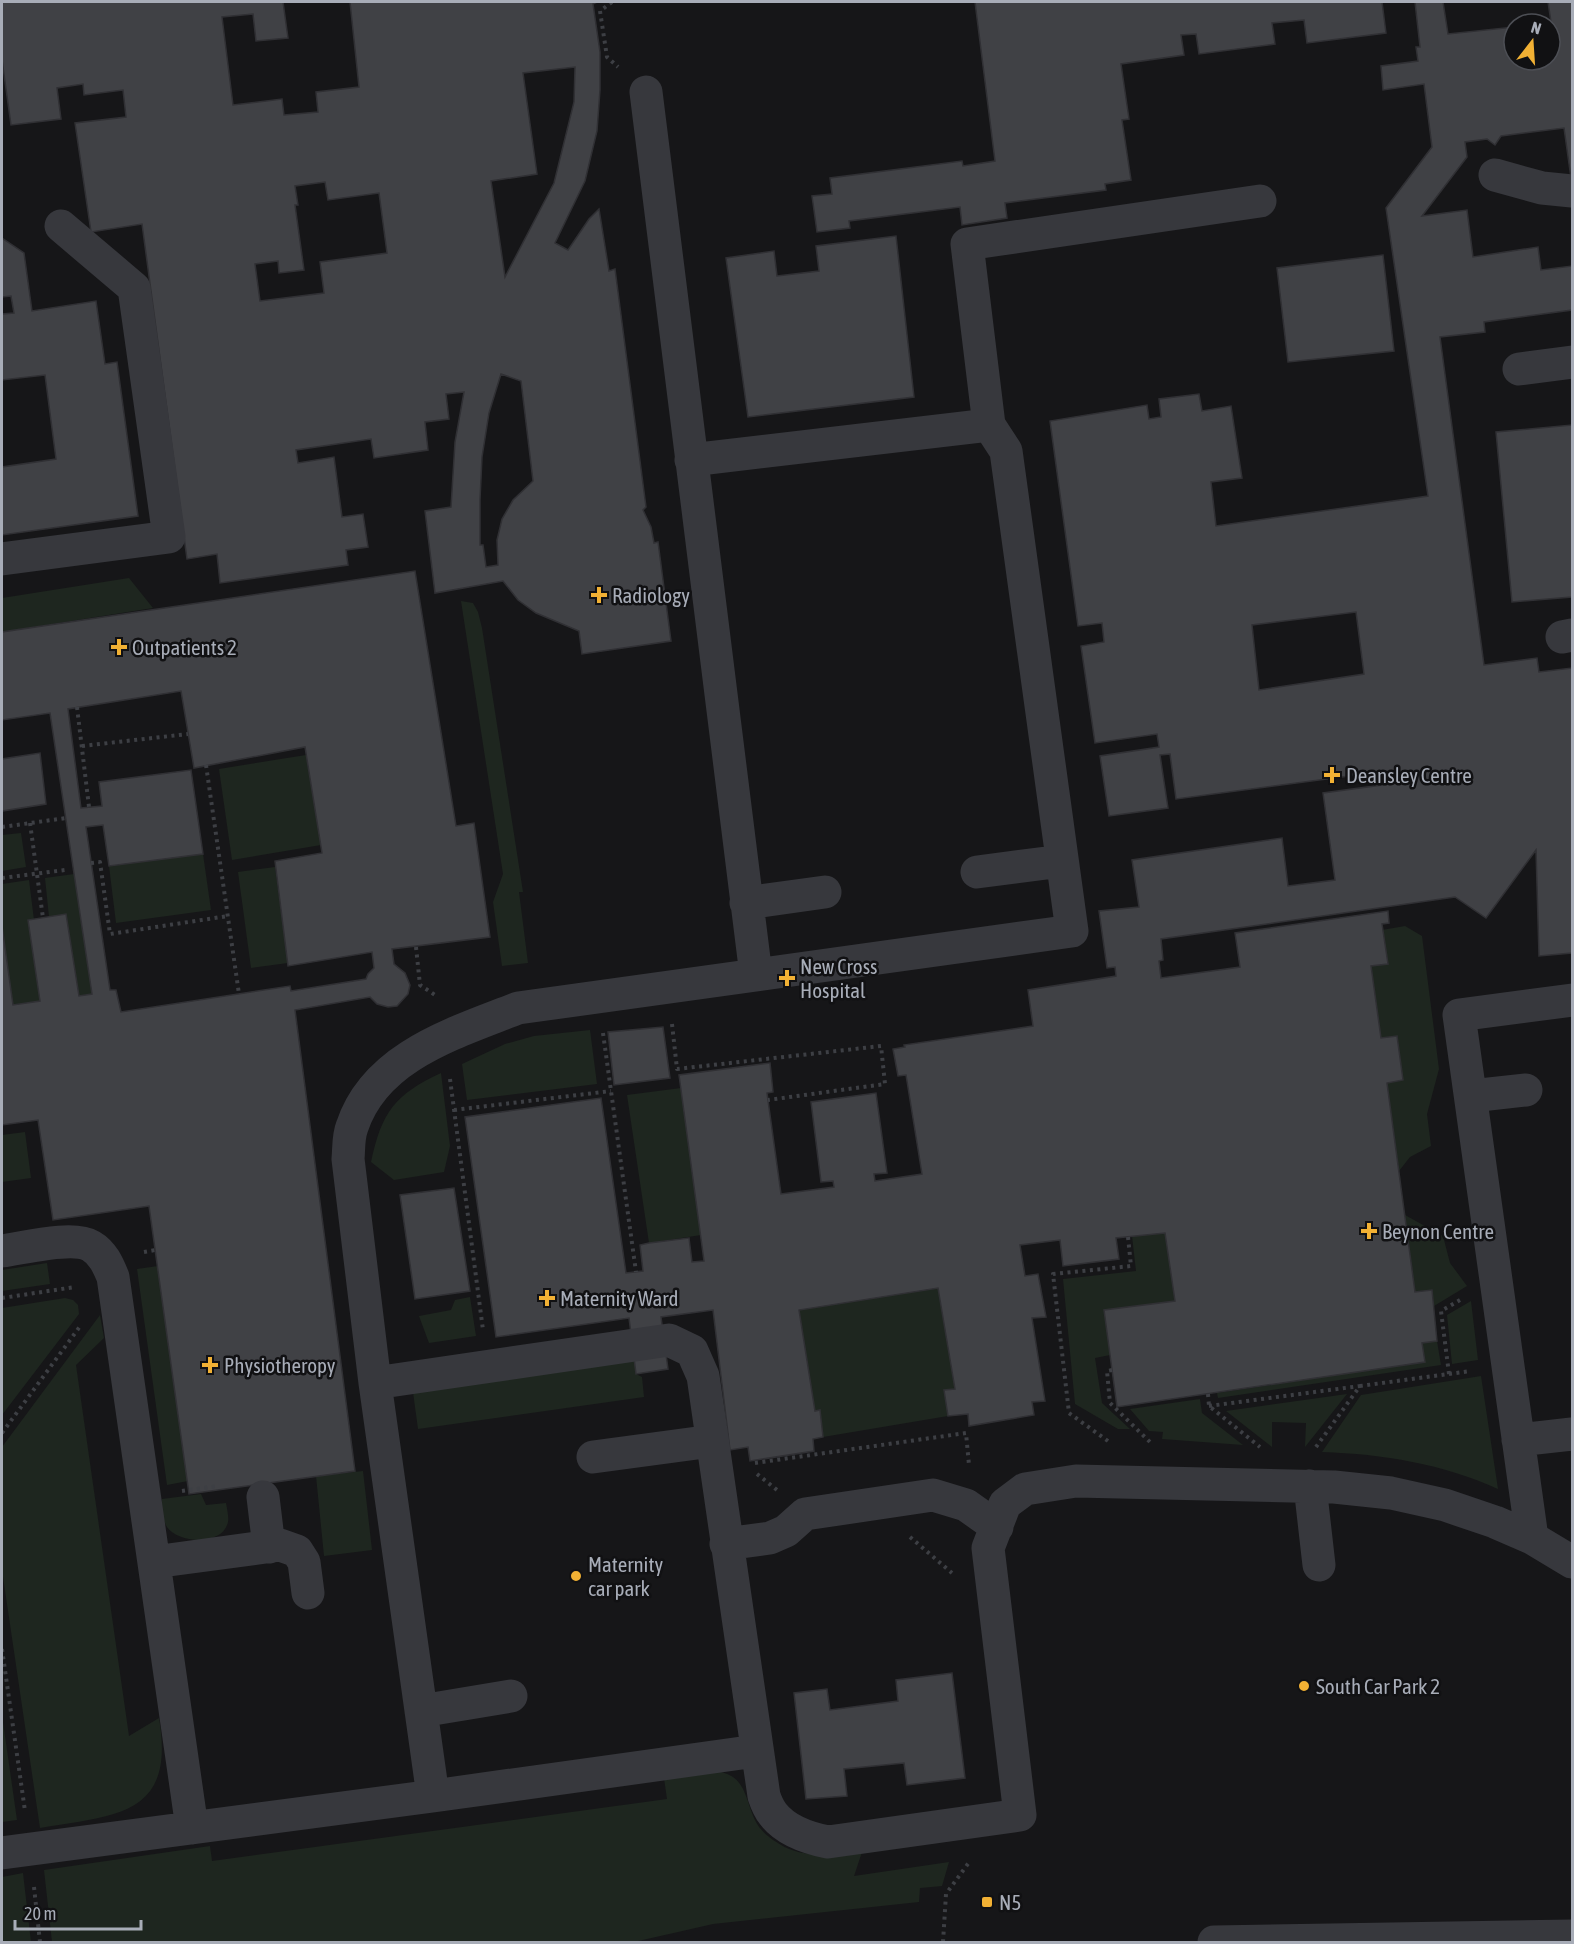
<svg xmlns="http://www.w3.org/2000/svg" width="1574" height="1944" viewBox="0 0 1574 1944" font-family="'Asap Condensed',sans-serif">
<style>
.green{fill:#1e261f}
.building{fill:#404145;stroke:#303034;stroke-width:1.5;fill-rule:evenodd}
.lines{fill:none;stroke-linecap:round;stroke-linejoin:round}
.path{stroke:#3d3f44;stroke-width:4;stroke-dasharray:3 4.5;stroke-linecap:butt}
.minor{stroke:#37383d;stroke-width:33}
.poi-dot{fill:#f2b134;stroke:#111113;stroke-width:2}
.labels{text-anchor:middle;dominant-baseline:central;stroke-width:5;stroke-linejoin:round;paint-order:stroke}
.poi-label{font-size:21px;fill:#a8adb8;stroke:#111113;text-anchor:start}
</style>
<rect width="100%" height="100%" fill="#161618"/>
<path class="green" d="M 129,578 L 153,608 L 2,632 L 2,598 Z
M 461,601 L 473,603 L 478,612 L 482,628 L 523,892 L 519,892 L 528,963 L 502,966 L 493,902 L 503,874 Z
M 306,755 L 321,845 L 232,860 L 219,769 Z
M 21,833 L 26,867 L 2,871 L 2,835 Z
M 203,854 L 211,910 L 116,923 L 109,866 Z
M 275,867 L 288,963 L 251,968 L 238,872 Z
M 74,874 L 92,994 L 79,996 L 66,914 L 49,917 L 45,878 Z
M 29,880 L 34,920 L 28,921 L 40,1001 L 13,1005 L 2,926 L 2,884 Z
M 1405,926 L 1422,936 L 1439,1069 L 1427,1114 L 1431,1146 L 1410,1157 L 1399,1171 L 1387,1083 L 1403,1080 L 1397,1036 L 1381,1038 L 1371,966 L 1388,963 L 1382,930 Z
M 590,1030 L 597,1084 L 467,1100 L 462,1064 L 505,1044 L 534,1036 Z
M 441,1073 L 450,1146 L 444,1172 L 394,1180 L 371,1162 C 382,1112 394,1095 441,1073 Z
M 681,1088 L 701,1235 L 649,1243 L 627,1095 Z
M 25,1132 L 31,1178 L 2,1182 L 2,1135 Z
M 1405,1215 L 1443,1236 L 1450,1263 L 1467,1286 L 1434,1306 L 1432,1290 L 1415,1292 Z
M 1165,1233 L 1175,1301 L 1104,1310 L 1110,1355 L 1095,1358 L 1102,1403 L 1130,1429 L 1118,1429 L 1075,1404 L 1063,1279 L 1136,1271 L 1132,1236 Z
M 47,1263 L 50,1284 L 2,1291 L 2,1270 Z
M 158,1266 L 188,1481 L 167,1485 L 137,1269 Z
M 938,1288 L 955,1389 L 944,1390 L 948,1416 L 823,1437 L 820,1410 L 815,1411 L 799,1310 Z
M 470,1297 L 476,1336 L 429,1343 L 419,1316 L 451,1310 L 455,1300 Z
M 65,1298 L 73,1300 L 78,1305 L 79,1314 L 2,1415 L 2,1308 Z
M 1471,1301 L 1478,1360 L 1452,1364 L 1447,1315 Z
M 100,1315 L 104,1338 L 76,1365 L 129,1736 L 159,1718 C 176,1817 115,1815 40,1828 L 2,1570 L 2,1447 Z
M 1437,1341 L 1441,1365 L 1218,1398 L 1217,1393 L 1424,1362 L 1422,1343 Z
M 635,1358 L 636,1374 L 642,1377 L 644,1397 L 418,1429 L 413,1392 Z
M 1481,1376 L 1498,1489 C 1443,1464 1383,1454 1322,1452 L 1361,1395 Z
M 1347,1394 L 1305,1447 L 1306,1423 L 1272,1422 L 1272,1447 L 1226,1411 Z
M 1200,1399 L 1202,1413 L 1243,1445 L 1162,1439 L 1163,1432 L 1149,1431 L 1130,1409 Z
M 363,1471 L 372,1550 L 324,1556 L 316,1476 Z
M 201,1494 L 206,1505 L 226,1503 C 227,1509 229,1517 228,1522 C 223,1546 179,1544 167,1527 C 162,1519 162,1508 162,1499 Z
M 2,1715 L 17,1820 L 2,1822 Z
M 715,1771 C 747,1775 744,1798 756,1822 C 761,1833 780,1846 792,1850 C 814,1858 838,1853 862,1852 L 854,1876 L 949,1862 L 942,1886 L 920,1888 L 919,1902 L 713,1924 L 634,1942 L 52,1942 L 44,1870 L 210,1846 L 212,1861 L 667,1799 L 664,1778 Z
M 23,1873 L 31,1942 L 2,1942 L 2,1877 Z"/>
<path class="building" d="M 2,2 L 283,2 L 288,38 L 256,41 L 253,14 L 222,17 L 233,105 L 282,99 L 284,115 L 318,112 L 316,92 L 359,87 L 350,2 L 597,2 L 593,4 L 600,52 L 600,90 L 597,131 L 585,181 L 555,243 L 568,250 L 589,219 L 599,209 L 609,271 L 615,269 L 646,507 L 643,510 L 651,527 L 654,543 L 658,542 L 671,641 L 582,654 L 579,631 L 536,613 L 518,600 L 503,581 L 435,593 L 425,511 L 451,507 L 455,442 L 464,392 L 446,394 L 449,419 L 425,422 L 428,450 L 374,458 L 371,439 L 296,450 L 298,463 L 334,457 L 342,517 L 363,514 L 368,547 L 346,550 L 348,565 L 220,583 L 217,554 L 187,559 L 142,224 L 91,232 L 75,123 L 126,117 L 123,90 L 84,95 L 83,84 L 57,88 L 61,119 L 11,125 L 2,60 ZM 575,67 L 574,102 L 554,183 L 505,277 L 491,181 L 537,174 L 523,73 ZM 325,182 L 328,200 L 379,193 L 387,253 L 320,262 L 324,293 L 260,301 L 255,264 L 278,261 L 279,273 L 304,270 L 295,205 L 298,205 L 295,186 ZM 501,374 L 521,381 L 533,481 L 513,500 L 502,519 L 497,540 L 498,565 L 486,567 L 483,545 L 480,545 L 480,500 L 482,457 L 489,413 Z
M 975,2 L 1382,2 L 1386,33 L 1307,43 L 1304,20 L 1272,23 L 1275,44 L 1199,54 L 1196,34 L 1181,35 L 1184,55 L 1121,64 L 1129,119 L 1122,120 L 1131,180 L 1105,184 L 1106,190 L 1005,203 L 1007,218 L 962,225 L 960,207 L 849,221 L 850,228 L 817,232 L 812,196 L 832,194 L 830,178 L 962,161 L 963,166 L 995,161 Z
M 1415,2 L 1443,2 L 1448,34 L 1514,27 L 1514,60 L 1550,60 L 1550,24 L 1536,24 L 1551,22 L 1548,2 L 1572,2 L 1572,178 L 1571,178 L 1564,128 L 1501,136 L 1495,145 L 1487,139 L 1465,142 L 1467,157 L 1422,216 L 1467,210 L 1473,257 L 1538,247 L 1541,270 L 1572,266 L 1572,310 L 1484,322 L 1485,332 L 1440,337 L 1484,665 L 1537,658 L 1539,672 L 1572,668 L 1572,953 L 1539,956 L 1536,850 L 1486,918 L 1455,897 L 1161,939 L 1163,960 L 1159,961 L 1161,978 L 1240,967 L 1235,933 L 1388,911 L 1389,923 L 1382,924 L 1388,964 L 1371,966 L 1381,1038 L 1397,1036 L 1403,1080 L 1387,1083 L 1415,1292 L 1432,1290 L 1437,1341 L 1422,1343 L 1425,1362 L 1117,1407 L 1104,1310 L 1175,1301 L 1165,1233 L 1116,1238 L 1119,1259 L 1063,1266 L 1060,1240 L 1020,1245 L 1025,1276 L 1038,1274 L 1046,1317 L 1032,1318 L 1045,1401 L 1032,1402 L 1034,1415 L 969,1426 L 968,1414 L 948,1416 L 944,1390 L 955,1389 L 938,1288 L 799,1310 L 815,1411 L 820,1410 L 823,1437 L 813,1439 L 814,1451 L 750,1461 L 748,1447 L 730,1450 L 713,1310 L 661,1317 L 668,1369 L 636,1374 L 629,1318 L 496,1337 L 465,1117 L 601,1098 L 626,1273 L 643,1271 L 640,1245 L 649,1243 L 689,1238 L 692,1262 L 704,1261 L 679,1075 L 770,1063 L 773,1092 L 767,1093 L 781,1194 L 834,1187 L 833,1181 L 821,1182 L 811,1102 L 876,1093 L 887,1173 L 874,1174 L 875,1181 L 922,1174 L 906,1075 L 898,1076 L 893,1049 L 905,1047 L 904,1045 L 1033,1026 L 1028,990 L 1116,976 L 1115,967 L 1107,968 L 1099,911 L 1139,907 L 1132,860 L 1282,838 L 1288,886 L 1335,880 L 1323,793 L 1389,784 L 1387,771 L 1176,799 L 1170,754 L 1160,755 L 1168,808 L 1109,816 L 1100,756 L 1159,747 L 1157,734 L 1095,743 L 1081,646 L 1104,642 L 1102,623 L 1078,626 L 1050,421 L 1147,405 L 1149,419 L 1161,417 L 1159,399 L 1199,394 L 1202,411 L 1231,406 L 1242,478 L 1211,482 L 1216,526 L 1428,496 L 1386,208 L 1432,147 L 1424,84 L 1383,90 L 1381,66 L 1418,61 L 1416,47 L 1420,47 ZM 1356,612 L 1364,674 L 1259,690 L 1252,625 Z
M 2,234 L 2,238 L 24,253 L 32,311 L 96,301 L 105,364 L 117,362 L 138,516 L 2,535 L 2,467 L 56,459 L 45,375 L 2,380 L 2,314 L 14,313 L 11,296 L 2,297 Z
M 896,236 L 914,397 L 748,417 L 726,258 L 774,251 L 777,276 L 819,271 L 816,246 Z
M 1383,255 L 1394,351 L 1288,362 L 1277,268 Z
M 1572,425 L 1572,597 L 1512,602 L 1496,432 Z
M 415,571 L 456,826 L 474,823 L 490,937 L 392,949 L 394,964 L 405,973 L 410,985 L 408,994 L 397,1006 L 388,1007 L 377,1004 L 370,997 L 295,1010 L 355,1471 L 189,1494 L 149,1206 L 53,1220 L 38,1120 L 2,1125 L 2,926 L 13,1005 L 40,1001 L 28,920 L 66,914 L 79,996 L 92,994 L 50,713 L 2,720 L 2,632 ZM 181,691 L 194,768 L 305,747 L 322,853 L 275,861 L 288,966 L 372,952 L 374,968 L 368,974 L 366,979 L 291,991 L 290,986 L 121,1012 L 116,990 L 110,990 L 86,827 L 103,825 L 109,866 L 203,854 L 191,770 L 99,782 L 102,806 L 81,808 L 68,709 Z
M 40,753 L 46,804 L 2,811 L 2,759 Z
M 663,1027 L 670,1078 L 614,1085 L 608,1032 Z
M 454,1188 L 470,1291 L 415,1299 L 400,1195 Z
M 952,1673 L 965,1778 L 907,1785 L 904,1763 L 844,1769 L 847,1796 L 806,1799 L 794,1693 L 827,1689 L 830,1710 L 898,1701 L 896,1680 Z"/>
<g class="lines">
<path class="path" d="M 612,2 L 600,11 L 607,57 L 618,67
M 77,707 L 89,807
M 82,746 L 188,734
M 206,765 L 239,994
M 30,823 L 43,918
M 2,827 L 66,818
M 91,863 L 100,862 L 110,934 L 228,916
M 2,878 L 65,870
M 416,947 L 420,985 L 438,997
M 672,1024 L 677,1069 L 881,1046 L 885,1084 L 768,1100
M 603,1033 L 636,1272
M 450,1079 L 483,1330
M 454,1110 L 611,1091
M 144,1252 L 155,1250
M 2,1298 L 75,1287
M 1112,1370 L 1107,1371 L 1110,1403 L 1151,1443
M 1449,1374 L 1441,1311 L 1460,1300
M 1208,1394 L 1209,1406 L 1260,1447
M 1209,1406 L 1360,1386
M 2,1433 L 81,1325
M 1108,1441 L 1069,1413 L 1053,1274 L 1131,1266 L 1128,1237
M 1316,1447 L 1360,1386 L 1471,1371
M 755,1463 L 966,1433 L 969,1465
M 757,1474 L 777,1490
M 182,1491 L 218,1486
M 910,1537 L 952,1573
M 2,1649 L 25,1811
M 34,1887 L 40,1942
M 943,1942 L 946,1894 L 970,1861"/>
<path class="minor" d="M 646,92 L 756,975
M 1495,175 L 1542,188 L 1572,191
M 1519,369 L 1572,362
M 691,460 L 989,425
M 2,559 L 169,537 L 134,288 L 61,226
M 1562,637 L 1572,635
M 977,872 L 1062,861
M 746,903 L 825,892
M 1471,1096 L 1526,1090
M 2,1251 C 24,1248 73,1235 91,1246 C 103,1253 108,1265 113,1277 L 192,1828
M 375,1383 L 669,1340 L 692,1351 L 703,1376 L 764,1796 C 766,1802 769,1809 773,1814 C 786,1831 808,1838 828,1842 L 1020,1815 L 988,1548 L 1005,1504 L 1025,1489 L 1076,1481 L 1334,1487 L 1391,1493 L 1445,1505 L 1495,1522 L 1532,1538 L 1572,1562
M 1518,1440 L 1572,1434
M 593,1457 L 712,1441
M 1310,1486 L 1319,1565
M 263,1497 L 269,1547
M 1532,1538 L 1459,1015 L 1572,1000
M 726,1544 L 770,1538 L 786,1531 L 805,1514 L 933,1495 L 966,1505 L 997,1527
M 154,1562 L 280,1545 L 297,1551 L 304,1562 L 308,1593
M 421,1711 L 511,1696
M 433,1796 L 375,1383 L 348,1159 C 349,1149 348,1137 352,1127 C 375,1056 455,1033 518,1008 L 1072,931 L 1006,451 L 989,425 L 967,244 L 1260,201
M 2,1853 L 433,1796 L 756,1751
M 1214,1942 L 1572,1936"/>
</g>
<g class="poi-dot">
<path d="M596 586h6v6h6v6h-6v6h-6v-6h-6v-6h6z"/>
<path d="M116 638h6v6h6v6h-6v6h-6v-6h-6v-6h6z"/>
<path d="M1329 766h6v6h6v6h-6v6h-6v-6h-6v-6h6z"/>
<path d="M784 969h6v6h6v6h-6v6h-6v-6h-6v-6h6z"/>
<path d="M1366 1222h6v6h6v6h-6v6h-6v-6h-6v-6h6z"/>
<path d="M544 1289h6v6h6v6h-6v6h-6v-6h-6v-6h6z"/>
<path d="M207 1356h6v6h6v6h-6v6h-6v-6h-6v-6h6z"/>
<circle cx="576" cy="1576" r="6"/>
<circle cx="1304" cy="1686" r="6"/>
<rect x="981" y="1896" width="12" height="12" rx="3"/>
</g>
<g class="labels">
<g class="poi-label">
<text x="612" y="595">Radiology</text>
<text x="132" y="647">Outpatients 2</text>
<text x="1346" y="775">Deansley Centre</text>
<text x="800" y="966">New Cross<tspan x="800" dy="24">Hospital</tspan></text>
<text x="1382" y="1231">Beynon Centre</text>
<text x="560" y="1298">Maternity Ward</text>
<text x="224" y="1365">Physiotheropy</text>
<text x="588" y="1564">Maternity<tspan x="588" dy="24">car park</tspan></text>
<text x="1316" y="1686">South Car Park 2</text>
<text x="999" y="1902">N5</text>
</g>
</g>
<rect width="1574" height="1944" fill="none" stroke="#a8adb8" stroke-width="6"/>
<g transform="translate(1532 42) rotate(17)"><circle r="28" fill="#111113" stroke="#4d4f55" stroke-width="1.5"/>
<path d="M0-4.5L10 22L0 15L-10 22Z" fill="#f2b134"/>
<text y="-9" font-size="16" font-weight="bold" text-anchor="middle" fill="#a8adb8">N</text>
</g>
<path d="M15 1920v9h126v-9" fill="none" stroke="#a8adb8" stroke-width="3"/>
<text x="24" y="1920" font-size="18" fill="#a8adb8" stroke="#111113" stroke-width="4.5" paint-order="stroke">20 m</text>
</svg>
